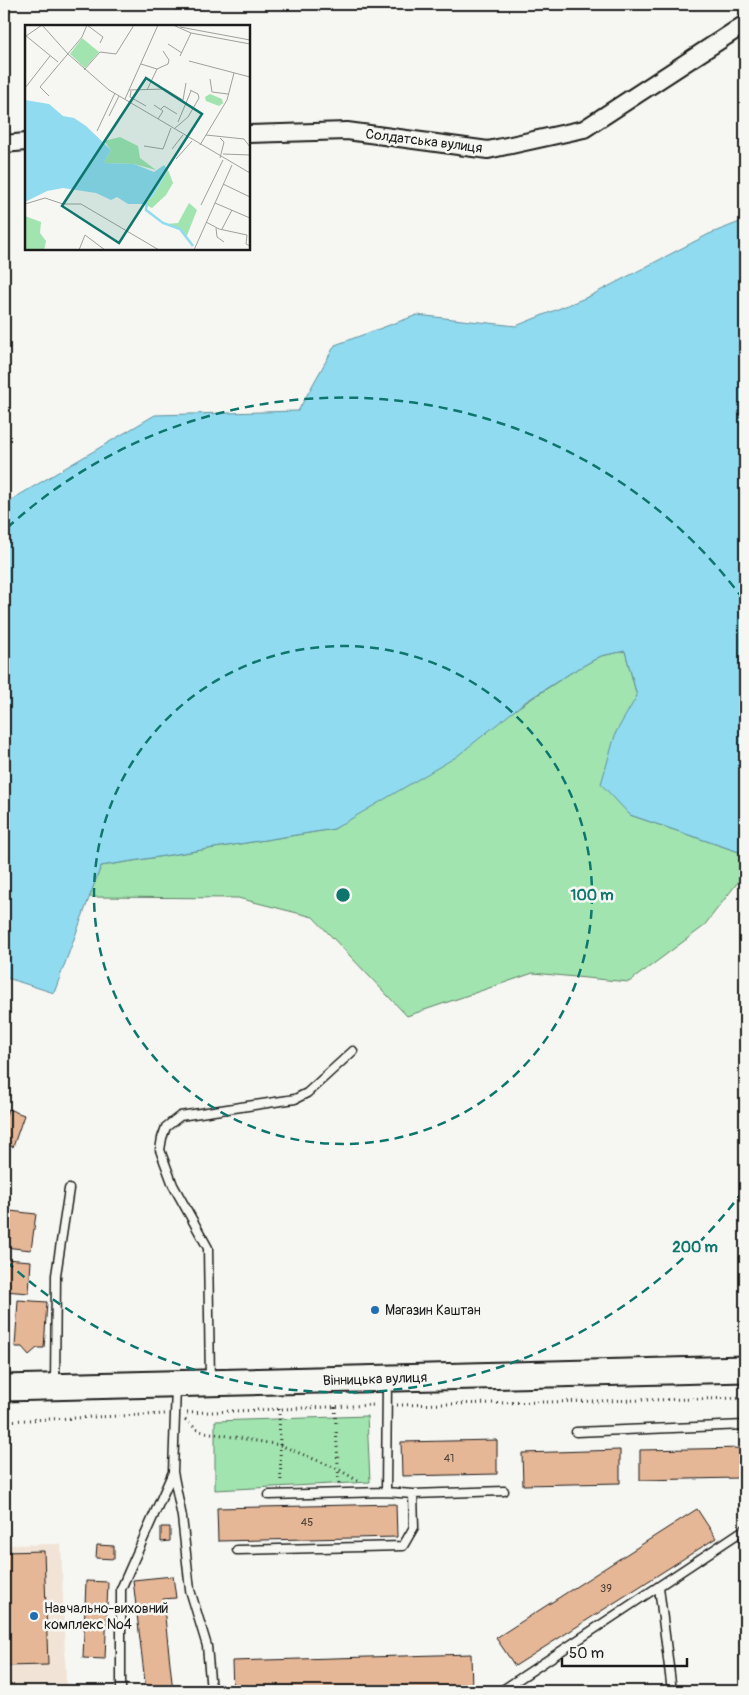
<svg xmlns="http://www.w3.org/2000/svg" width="749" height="1695" viewBox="0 0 749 1695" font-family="Pangolin,sans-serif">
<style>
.built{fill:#f1e3d6}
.green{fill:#a1e4af;stroke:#5e8066}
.water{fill:#90dbf0;stroke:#628f9b}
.building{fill:#e6b796;stroke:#1c1c1c}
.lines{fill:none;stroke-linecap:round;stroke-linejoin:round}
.service-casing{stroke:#1c1c1c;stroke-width:11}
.minor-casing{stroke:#1c1c1c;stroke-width:20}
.primary-casing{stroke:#1c1c1c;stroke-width:29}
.path{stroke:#1c1c1c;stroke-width:3;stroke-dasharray:1 4;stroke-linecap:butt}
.service{stroke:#f6f6f2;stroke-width:8}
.minor{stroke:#f6f6f2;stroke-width:16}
.primary{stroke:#f6f6f2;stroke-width:25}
.ring{fill:none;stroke:#0f766e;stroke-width:2.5;stroke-dasharray:9 6}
.poi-dot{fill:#1f6fb2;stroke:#f6f6f2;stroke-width:2}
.labels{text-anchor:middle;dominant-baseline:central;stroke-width:5;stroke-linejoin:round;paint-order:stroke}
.number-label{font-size:11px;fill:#4e433a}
.street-label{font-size:14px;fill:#1c1c1c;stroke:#f6f6f2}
.poi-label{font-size:14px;fill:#1c1c1c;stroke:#f6f6f2;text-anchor:start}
.inset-river{fill:none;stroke:#90dbf0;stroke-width:2.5}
.inset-road{fill:none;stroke:#9f9f9c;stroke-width:1}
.view{fill:#0f766e;fill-opacity:0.15;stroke:#0f766e;stroke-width:2.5}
.inset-edge{fill:none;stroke:#1c1c1c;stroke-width:2.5}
.centre{fill:#0f766e;stroke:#f6f6f2;stroke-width:2.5}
.ring-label{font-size:15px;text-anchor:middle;font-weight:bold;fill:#0f766e;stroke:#f6f6f2;stroke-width:5;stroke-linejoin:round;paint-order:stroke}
</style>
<rect width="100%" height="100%" fill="#f6f6f2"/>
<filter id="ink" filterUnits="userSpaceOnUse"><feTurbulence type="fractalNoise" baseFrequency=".02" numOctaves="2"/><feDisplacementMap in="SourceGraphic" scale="10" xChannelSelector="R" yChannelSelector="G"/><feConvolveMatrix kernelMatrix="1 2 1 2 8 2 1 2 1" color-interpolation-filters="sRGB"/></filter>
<g filter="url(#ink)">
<path class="built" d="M 61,1544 L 66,1686 L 32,1691 L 4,1691 L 4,1545 Z"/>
<path class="green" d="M 625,651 L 637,696 L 630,815 L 745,854 L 745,873 L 703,927 L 629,982 L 533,973 L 407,1016 L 313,917 L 238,898 L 89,897 L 101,866 L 334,829 L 572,672 L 601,656 Z
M 367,1416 L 370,1482 L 215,1490 L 215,1421 Z"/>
<path class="water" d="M 745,220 L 745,854 L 630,815 L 601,784 L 616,732 L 637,696 L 625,651 L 601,656 L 572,672 L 525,702 L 456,757 L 334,829 L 101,866 L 54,993 L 4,977 L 4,504 L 155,415 L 298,411 L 335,345 L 417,315 L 516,326 L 590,296 L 709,234 Z"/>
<path class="building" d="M 8,1109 L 24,1115 L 13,1147 L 4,1143 L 4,1122 Z
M 10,1211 L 36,1214 L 31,1250 L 5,1247 Z
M 5,1259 L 31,1261 L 29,1293 L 4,1291 Z
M 18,1300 L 47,1302 L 44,1348 L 37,1348 L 29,1355 L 22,1347 L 15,1347 Z
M 497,1440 L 497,1474 L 402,1476 L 401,1442 Z
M 745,1448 L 745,1487 L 738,1487 L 738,1478 L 640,1480 L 640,1450 Z
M 620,1450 L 620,1483 L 523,1485 L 522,1453 Z
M 396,1504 L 397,1537 L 218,1541 L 217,1508 Z
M 697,1509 L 716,1538 L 515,1666 L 496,1638 Z
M 161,1527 L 170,1527 L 170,1541 L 161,1542 Z
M 97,1545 L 114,1546 L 114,1559 L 96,1558 Z
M 44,1551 L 48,1665 L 4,1666 L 4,1552 Z
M 173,1576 L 176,1598 L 163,1599 L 173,1691 L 146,1691 L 133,1580 Z
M 86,1581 L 108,1582 L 105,1659 L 83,1658 Z
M 471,1654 L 472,1689 L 233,1691 L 232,1661 Z"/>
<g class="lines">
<defs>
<path id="service" d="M 210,1380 L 208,1248 L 173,1185 L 160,1150 L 162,1138 L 166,1127 L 180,1116 L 295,1099 L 307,1093 L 353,1051
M 387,1381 L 386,1492 L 413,1494 L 504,1491
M 55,1385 L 56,1275 L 69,1189
M 576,1432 L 745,1425
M 173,1472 L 182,1517 L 190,1590 L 207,1646 L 211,1691
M 269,1495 L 386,1492
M 237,1550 L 403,1546 L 414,1527 L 413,1494
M 659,1587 L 672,1691
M 121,1691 L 121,1589 L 173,1472 L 176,1387
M 501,1691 L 745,1529"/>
<path id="minor" d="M 249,134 L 347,131 L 488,150 L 584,129 L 745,24
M 4,144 L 26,142"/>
<path id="primary" d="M 4,1388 L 745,1369"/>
</defs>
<use href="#service" class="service-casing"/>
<use href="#minor" class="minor-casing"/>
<use href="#primary" class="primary-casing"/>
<path class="path" d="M 397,1405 L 745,1398
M 335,1407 L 339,1484
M 279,1409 L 281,1484
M 187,1413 L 375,1405
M 185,1420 L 199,1431 L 280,1445 L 338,1469 L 358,1481
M 4,1421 L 165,1414"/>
<use href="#service" class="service"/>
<use href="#minor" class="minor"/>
<use href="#primary" class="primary"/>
</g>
</g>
<g class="ring">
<circle cx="343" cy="895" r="249"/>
<path d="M743 1191A498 498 0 0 1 7 1262M7 528A498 498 0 0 1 743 599"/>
</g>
<g class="poi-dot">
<circle cx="375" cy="1310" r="5"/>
<circle cx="34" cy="1616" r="5"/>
</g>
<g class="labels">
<g class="number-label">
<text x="449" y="1458">41</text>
<text x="307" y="1522">45</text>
<text x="606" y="1588">39</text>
</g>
<g class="street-label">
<text transform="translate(424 141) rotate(7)">Солдатська вулиця</text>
<text transform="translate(375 1379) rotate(-2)">Вінницька вулиця</text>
</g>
<g class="poi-label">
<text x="385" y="1310">Магазин Каштан</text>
<text x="44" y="1608">Навчально-виховний<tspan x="44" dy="16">комплекс №4</tspan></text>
</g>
</g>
<g transform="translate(25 25)">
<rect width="225" height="225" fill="#f6f6f2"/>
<path d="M 57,13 L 74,27 L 60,43 L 45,29 ZM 185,69 L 197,74 L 198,78 L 194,81 L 181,76 L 180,72 ZM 95,112 L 113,121 L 115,133 L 131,145 L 109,139 L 79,138 L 86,125 L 79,116 ZM 143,145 L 148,158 L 141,170 L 127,183 L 119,179 L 128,171 ZM 164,178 L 172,185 L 161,213 L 155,204 L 141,199 L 153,198 ZM 0,191 L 16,197 L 15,208 L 21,216 L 19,225 L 0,225 Z" fill="#a1e4af"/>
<path d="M 0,75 L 24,79 L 38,91 L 49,93 L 61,101 L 86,125 L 79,138 L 109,139 L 129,147 L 139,140 L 143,145 L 128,171 L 119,179 L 103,179 L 92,172 L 86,175 L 71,168 L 38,163 L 22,166 L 0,177 Z" fill="#90dbf0"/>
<path class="inset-river" d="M 122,176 L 121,185 L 138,198 L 155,204 L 168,221"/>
<path class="inset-road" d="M 17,0 L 43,29 L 84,65 L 225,148M 62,0 L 78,12 L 75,18M 148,0 L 166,8 L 225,19M 155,2 L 225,15M 0,10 L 33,37M 1,11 L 17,0M 143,19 L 157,28M 155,31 L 166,8M 164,36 L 225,52M 116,39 L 132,44 L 143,39 L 144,35 L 138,26M 59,45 L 75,27 L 91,29 L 109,0M 185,54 L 187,67 L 203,69M 0,63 L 25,31M 104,65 L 140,64 L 158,75 L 161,58M 122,65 L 132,44M 106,66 L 105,72 L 121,81M 24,71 L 15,62 L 57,12 L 62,0M 100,74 L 133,0M 129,80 L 138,86 L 133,94M 136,84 L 139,81 L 152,89M 84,91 L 94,71M 153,97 L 166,66M 149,104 L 163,92 L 174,73 L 173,69 L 165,65M 72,106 L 90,68M 181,110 L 219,114 L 225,122M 175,120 L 202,75 L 209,48M 119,121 L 138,124 L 146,103M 147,124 L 158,110M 198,129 L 225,130M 195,133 L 199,117 L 195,113M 151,134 L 167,116M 198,159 L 225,172M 190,178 L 225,193M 0,179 L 20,173 L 38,179 L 56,179 L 134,225M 176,180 L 198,135M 181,197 L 194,204 L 222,210 L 221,219 L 225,221M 191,203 L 192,212 L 199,217M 197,204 L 207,185M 54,225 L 60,210 L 80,225M 169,225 L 207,140"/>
<path class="view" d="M 121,53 L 177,89 L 94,218 L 37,181 Z"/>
<rect width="225" height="225" class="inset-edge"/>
</g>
<circle cx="343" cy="895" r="8" class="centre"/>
<g class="ring-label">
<text x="592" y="900">100 m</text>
<text x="695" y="1252">200 m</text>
</g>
<rect width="749" height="1695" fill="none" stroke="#f6f6f2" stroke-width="20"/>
<rect x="10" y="10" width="729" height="1675" fill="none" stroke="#1c1c1c" stroke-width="2" filter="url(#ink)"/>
<path d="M562 1658v8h125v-8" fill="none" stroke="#1c1c1c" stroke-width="2.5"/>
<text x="569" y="1658" font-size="15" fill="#1c1c1c" stroke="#f6f6f2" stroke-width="4" paint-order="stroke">50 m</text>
</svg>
